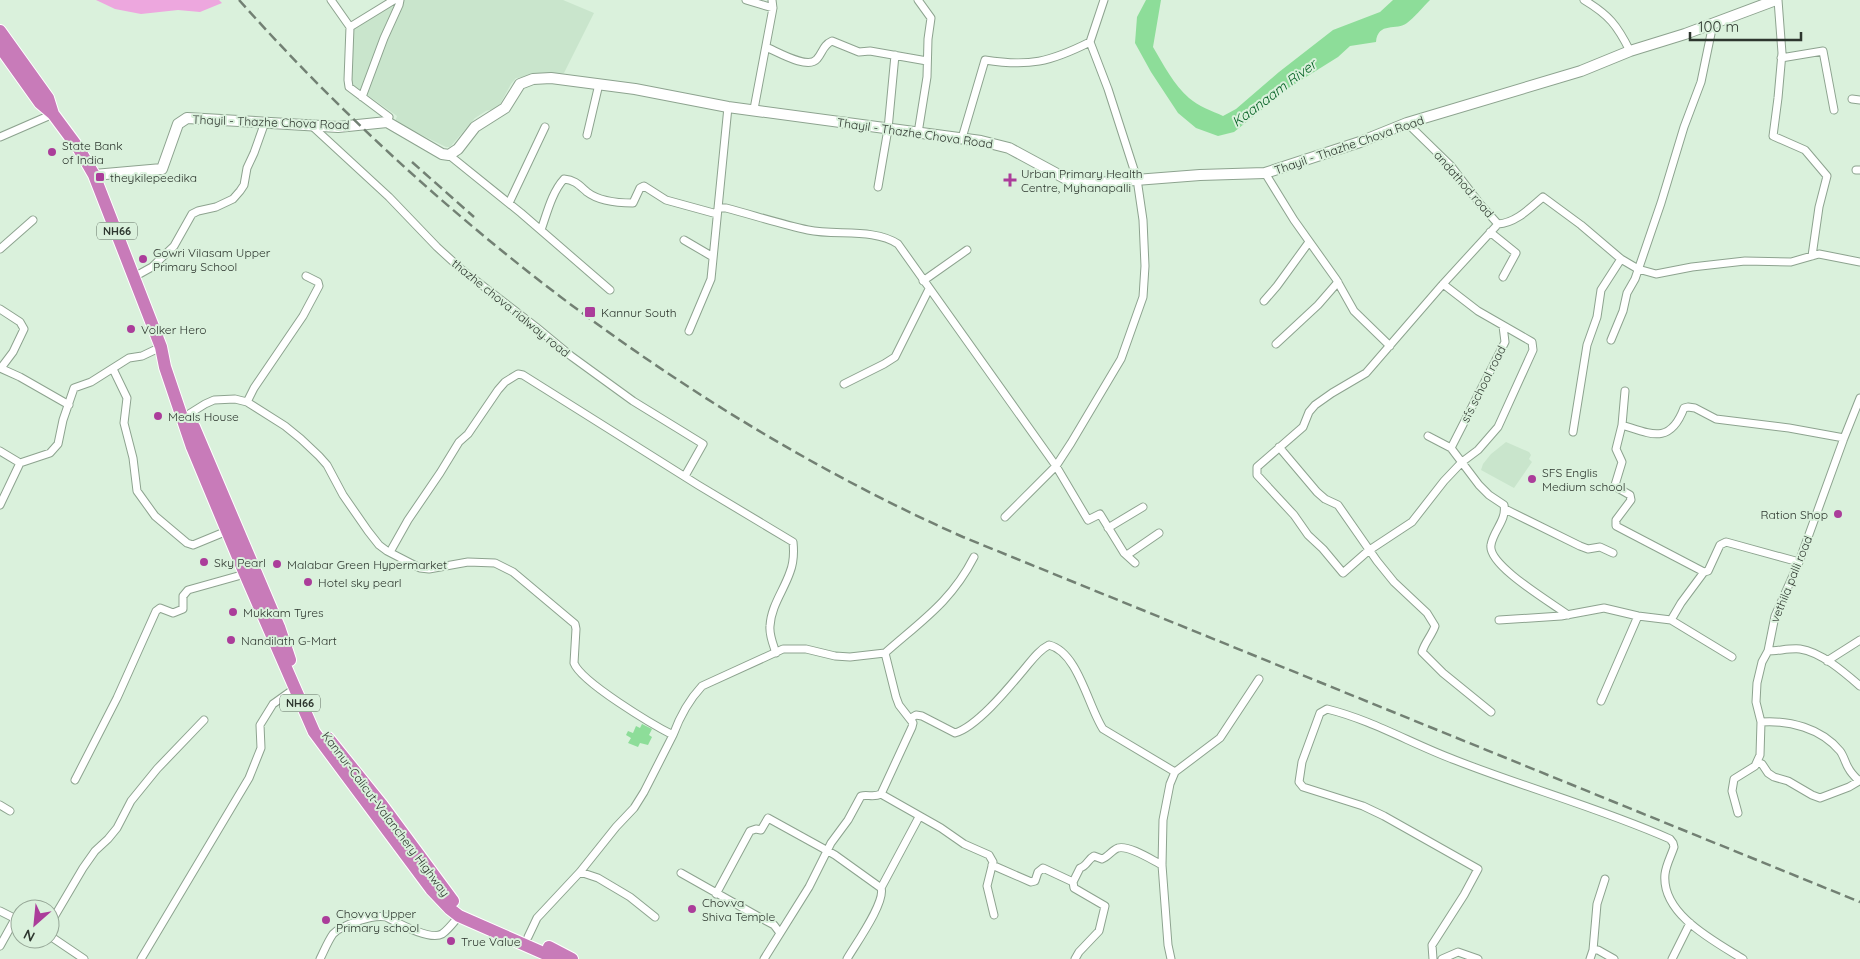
<svg xmlns="http://www.w3.org/2000/svg" width="1860" height="959" viewBox="0 0 1860 959" font-family="Quicksand,sans-serif">
<style>
.built{fill:#c9e5cc}
.green{fill:#eda7de}
.water{fill:#8ddd99}
.lines{fill:none;stroke-linecap:round;stroke-linejoin:round}
.street-casing{stroke:#8da38f;stroke-width:9}
.secondary-casing{stroke:#8da38f;stroke-width:12}
.highway-casing{stroke:#fff;stroke-width:14}
.street{stroke:#fff;stroke-width:7}
.secondary{stroke:#fff;stroke-width:10}
.highway{stroke:#c87bb9;stroke-width:12}
.rail{stroke:#728073;stroke-width:2.5;stroke-dasharray:10 5;stroke-linecap:butt}
.poi-dot{fill:#ab3d9a;stroke:#daf1dc;stroke-width:2}
.labels{text-anchor:middle;dominant-baseline:central;stroke-width:4;stroke-linejoin:round;paint-order:stroke}
.shield{fill:#daf1dc;stroke:#616e62;stroke-width:1}
.shield-label{font-size:11px;font-weight:bold;fill:#2d362e}
.street-label{font-size:12px;fill:#2d362e;stroke:#daf1dc}
.poi-label{font-size:12px;fill:#2d362e;stroke:#daf1dc;text-anchor:start}
.water-label{font-size:14px;font-style:italic;fill:#066225;stroke:#daf1dc}
</style>
<rect width="100%" height="100%" fill="#daf1dc"/>
<path class="built" d="M 400,0 L 563,0 L 594,13 L 564,73 L 537,75 L 516,78 L 511,84 L 498,108 L 486,111 L 475,118 L 450,147 L 446,147 L 395,122 L 397,116 L 349,82 L 353,28 Z
M 1506,442 L 1529,452 L 1531,455 L 1529,459 L 1532,462 L 1514,488 L 1481,470 L 1483,464 L 1491,454 Z"/>
<path class="green" d="M 96,0 L 219,0 L 222,3 L 200,12 L 178,10 L 141,14 L 115,9 Z"/>
<path class="water" d="M 1146,0 L 1161,0 L 1153,47 C 1163,64 1174,85 1189,98 C 1198,106 1212,111 1223,116 L 1236,109 L 1279,72 L 1333,30 L 1380,12 L 1393,0 L 1430,0 C 1423,7 1414,18 1407,23 C 1397,31 1378,21 1376,42 L 1350,46 L 1338,57 L 1290,87 L 1234,132 L 1218,136 L 1196,128 L 1178,113 L 1151,72 L 1135,43 L 1137,17 Z
M 642,724 L 652,729 L 649,735 L 652,737 L 648,745 L 640,743 L 638,747 L 628,743 L 631,738 L 626,735 L 628,731 L 633,733 L 636,726 L 640,728 Z"/>
<g class="lines">
<defs>
<path id="street" d="M 331,0 L 350,27
M 746,0 L 773,8
M 918,0 L 931,18 L 928,39 L 927,77 L 918,133
M 1584,0 C 1609,15 1617,25 1630,51
M 1778,0 L 1782,53 L 1778,98 L 1773,136 L 1805,150 L 1827,176 L 1819,207 L 1812,256
M 766,47 C 778,52 808,70 817,59 C 823,52 823,45 832,41 L 859,52 L 870,51 L 927,61
M 1781,58 L 1823,51 L 1834,110
M 362,97 L 384,38 L 399,5 L 400,0
M 1852,99 L 1860,100
M 754,109 L 773,8 L 772,0
M 387,122 L 389,117 L 349,87 L 348,80 L 350,27 L 394,0
M 1407,123 L 1451,166 L 1480,204 L 1498,224
M 312,126 L 389,197 L 437,247 L 461,269 L 536,327 L 571,356 L 633,401 L 703,444 L 685,476
M 587,135 L 599,84
M 0,137 L 53,114
M 962,138 L 985,60 C 1029,67 1050,62 1090,42
M 449,155 L 521,213 L 610,290
M 1856,170 L 1860,170
M 1265,173 L 1294,220 L 1336,279 L 1354,311 L 1390,346
M 878,187 L 888,129 L 895,55
M 509,203 L 545,127
M 718,208 L 726,208 C 753,215 780,224 808,230 C 836,236 874,228 898,244 L 1056,466 L 1088,520 L 1100,514 L 1124,553 L 1135,563
M 541,230 C 547,213 552,192 564,179 C 575,180 579,185 587,192 C 600,202 619,203 633,203 L 640,188 L 644,186 L 666,200 L 717,214
M 1490,232 L 1516,253 L 1503,277
M 684,240 L 713,257
M 0,249 L 33,220
M 134,277 L 152,267 L 174,246 L 192,214 L 198,211 L 216,207 L 233,199 L 240,191 L 244,185 L 247,168 L 254,153 L 265,122
M 923,281 L 967,250
M 1443,284 L 1478,311 L 1532,342 L 1533,350 L 1498,427 L 1478,450 L 1462,462 L 1444,481 L 1412,522 L 1368,551 L 1343,573 L 1323,549 L 1308,535 L 1294,515 L 1257,475 L 1257,467 L 1303,427 L 1309,412 L 1315,405 L 1332,393 L 1366,373 L 1443,284 L 1498,224 C 1516,223 1530,208 1543,197 L 1581,225 L 1621,259
M 1264,301 L 1277,286 L 1309,242
M 0,309 L 20,322 L 24,329 L 13,352 L 1,368
M 689,331 L 711,279 L 728,107
M 1611,340 L 1623,311 L 1627,293 L 1635,279 L 1661,203 L 1684,127 L 1701,82 L 1713,24
M 1276,344 L 1318,305 L 1338,282
M 0,368 L 20,377 L 69,405
M 113,369 L 127,398 L 124,423 L 133,458 L 137,491 L 155,516 L 187,543 L 193,545 L 227,531
M 844,384 L 884,364 L 895,357 L 929,289
M 1625,391 L 1622,425 L 1616,449 L 1622,462 L 1615,485 L 1616,487 L 1630,495 L 1631,500 L 1616,520 L 1616,526 L 1704,572 L 1708,571 L 1720,545 L 1726,542 L 1799,562
M 247,402 L 254,388 L 303,316 L 319,286 L 318,282 L 306,276
M 189,414 L 205,404 L 214,400 L 235,399 L 247,402 L 285,426 L 301,439 L 319,456 L 327,465 L 343,495 L 368,531 L 379,545 L 387,551 L 420,568 L 429,569 L 468,562 L 495,563 L 513,572 L 575,624 L 576,629 L 574,663 C 581,682 653,725 673,735 L 644,792 L 634,808 L 616,827 L 580,872 L 537,918 L 528,937
M 1622,425 C 1651,434 1670,445 1684,408 L 1688,407 L 1695,408 L 1716,419 L 1789,428 L 1844,438
M 1573,432 L 1587,345 L 1597,317 L 1601,290 L 1621,259 L 1638,269 L 1656,274 L 1692,267 L 1745,261 L 1791,262 L 1819,254 L 1860,262
M 1428,436 L 1451,448 L 1479,485 L 1489,495 L 1504,505 C 1507,520 1493,531 1491,545 C 1487,565 1552,603 1568,615
M 1279,447 L 1317,492 L 1325,499 L 1338,505 L 1377,561 L 1394,582 L 1427,613 L 1435,626 C 1432,635 1425,642 1422,652 L 1443,673 L 1491,712
M 1451,448 L 1505,342 L 1503,326
M 0,451 L 20,463
M 0,505 L 20,463 L 50,453 L 58,444 L 63,420 L 74,388 L 91,382 L 129,358 L 142,356 L 161,347
M 1505,509 L 1580,546 L 1588,549 L 1600,547 L 1613,553
M 1005,517 L 1056,466 L 1071,443 L 1121,359 L 1143,297 L 1145,266 L 1143,220 L 1137,179 L 1108,89 L 1090,42 L 1104,0
M 1108,528 L 1143,507
M 390,552 L 408,520 L 440,473 L 459,442 L 468,434 L 498,390 L 505,382 L 518,374 L 523,375 L 698,485 L 793,542 C 794,552 794,562 790,572 C 784,590 771,606 770,626 C 769,635 773,644 776,653
M 1127,555 L 1159,533
M 1499,620 L 1561,616 L 1604,608 L 1638,616 L 1671,620 L 1732,657
M 1671,620 L 1681,603 L 1704,572
M 1768,651 C 1778,651 1790,648 1800,649 C 1821,652 1844,672 1860,686
M 885,653 C 921,621 951,602 974,557
M 1827,661 L 1860,640
M 1601,701 L 1638,616
M 911,718 L 916,715 L 922,716 L 955,733 C 976,727 1006,691 1021,673 C 1030,663 1037,651 1049,645 C 1078,652 1088,706 1103,729 L 1175,772
M 1761,722 C 1789,720 1821,728 1840,751 C 1844,756 1845,763 1849,769 C 1851,773 1855,777 1859,781 L 1860,780
M 673,735 C 680,716 688,701 702,686 L 783,649 L 806,649 L 835,656 L 850,657 L 885,653 L 896,697 L 899,705 L 913,723 L 912,727 L 881,794 C 873,798 868,794 861,796 L 848,820 L 831,843 L 809,887 L 764,959
M 1757,762 L 1762,764 L 1768,773 L 1774,777 L 1788,781 L 1812,795 L 1820,798 L 1849,787 L 1859,781
M 75,780 L 117,698 L 156,611 L 160,608 L 173,613 L 183,609 L 183,596 L 188,590 L 245,574
M 881,794 L 941,828 L 964,844 L 989,855 L 993,862 L 987,886 L 994,915
M 0,805 L 10,811
M 1738,813 L 1732,791 L 1734,779 L 1755,766 L 1760,755 L 1761,722 L 1756,702 L 1757,683 L 1762,662 L 1768,651 L 1775,616 L 1799,562 L 1844,438 L 1860,398
M 992,865 L 1031,882 L 1035,881 L 1038,872 L 1043,868 L 1073,882
M 580,872 L 598,878 L 630,897 L 655,917
M 681,873 L 759,917 L 774,925 L 780,933
M 881,888 L 919,817
M 716,894 L 750,831 L 756,829 L 761,830 L 768,818 L 835,855 L 881,888 C 886,902 855,945 847,959
M 0,911 L 20,921
M 50,924 L 83,868 L 95,851 L 108,839 L 117,828 L 131,801 L 157,769 L 204,720
M 50,936 L 84,959
M 0,946 L 15,919
M 1593,950 L 1598,950 L 1614,959
M 141,959 L 249,778 L 261,748 L 260,725 L 273,704 L 294,689
M 320,959 C 324,951 328,941 333,934 C 341,925 374,914 386,917 C 398,923 430,941 442,934 C 448,930 454,922 459,916
M 1075,959 L 1079,952 L 1099,931 L 1105,906 L 1074,888 L 1073,882 L 1080,868 C 1087,866 1088,859 1094,856 L 1102,859 C 1108,857 1112,850 1118,848 C 1129,845 1152,860 1162,865
M 1171,959 L 1168,945 L 1162,865 L 1163,820 L 1170,784 L 1175,772 L 1220,738 L 1259,679
M 1433,959 L 1432,945 L 1464,895 L 1478,869 L 1384,816 L 1363,806 L 1303,787 L 1299,782 L 1302,762 L 1320,713 L 1327,709 C 1372,720 1412,744 1455,760 C 1526,788 1600,808 1670,839 L 1673,843 L 1674,847 C 1671,856 1666,865 1665,874 C 1661,914 1714,941 1743,959
M 1442,959 L 1458,952 L 1478,959
M 1590,959 L 1593,950 L 1597,904 L 1605,879
M 1672,959 L 1690,923"/>
<path id="secondary" d="M 94,175 L 162,169 L 178,124 L 187,118 L 338,127 L 387,122 L 442,154 L 449,155 L 458,149 L 475,127 L 505,108 L 520,84 L 533,79 L 551,78 L 635,89 L 728,107 L 981,141 L 1009,148 L 1070,181 L 1084,184 L 1200,175 L 1265,173 L 1360,142 L 1407,123 L 1581,71 L 1630,51 L 1685,34 L 1776,0"/>
<path id="highway" d="M 0,31 L 48,98 L 53,114
M 0,47 L 40,103 L 53,114 L 79,149 L 94,175 L 161,347 L 165,367 L 192,447 L 245,574 L 314,732 L 431,889 L 450,909 L 459,916 L 557,959
M 194,427 L 279,627 L 290,660
M 328,738 L 382,805 L 453,901
M 549,947 L 572,959"/>
</defs>
<use href="#street" class="street-casing"/>
<use href="#secondary" class="secondary-casing"/>
<use href="#highway" class="highway-casing"/>
<use href="#street" class="street"/>
<use href="#secondary" class="secondary"/>
<use href="#highway" class="highway"/>
<path class="rail" d="M 239,0 C 437,222 691,416 963,537 L 1860,902
M 412,162 L 474,217"/>
</g>
<g class="poi-dot">
<circle cx="52" cy="152" r="5"/>
<rect x="95" y="172" width="10" height="10" rx="2.5"/>
<path d="M1007.5 172.5h5v5h5v5h-5v5h-5v-5h-5v-5h5z"/>
<circle cx="143" cy="259" r="5"/>
<rect x="584" y="306" width="12" height="12" rx="2.5"/>
<circle cx="131" cy="329" r="5"/>
<circle cx="158" cy="416" r="5"/>
<circle cx="1532" cy="479" r="5"/>
<circle cx="1838" cy="514" r="5"/>
<circle cx="204" cy="562" r="5"/>
<circle cx="277" cy="564" r="5"/>
<circle cx="308" cy="582" r="5"/>
<circle cx="233" cy="612" r="5"/>
<circle cx="231" cy="640" r="5"/>
<circle cx="692" cy="909" r="5"/>
<circle cx="326" cy="920" r="5"/>
<circle cx="451" cy="941" r="5"/>
</g>
<g class="labels">
<g class="shield">
<rect x="97" y="222.5" width="40" height="17" rx="4"/>
<rect x="280" y="694.5" width="40" height="17" rx="4"/>
</g>
<g class="shield-label">
<text x="117" y="231">NH66</text>
<text x="300" y="703">NH66</text>
</g>
<g class="street-label">
<text transform="translate(271 122) rotate(2)">Thayil - Thazhe Chova Road</text>
<text transform="translate(915 133) rotate(8)">Thayil - Thazhe Chova Road</text>
<text transform="translate(1349 145) rotate(-19)">Thayil - Thazhe Chova Road</text>
<text transform="translate(1464 184) rotate(49)">andathod road</text>
<text transform="translate(511 308) rotate(39)">thazhe chova rialway road</text>
<text transform="translate(1483 384) rotate(-63)">sfs school road</text>
<text transform="translate(1791 579) rotate(-68)">vethila palli road</text>
<text transform="translate(386 814) rotate(53)">Kannur-Calicut-Valanchery Highway</text>
</g>
<g class="poi-label">
<text x="62" y="145">State Bank<tspan x="62" dy="14">of India</tspan></text>
<text x="1021" y="173">Urban Primary Health<tspan x="1021" dy="14">Centre, Myhanapalli</tspan></text>
<text x="110" y="177">theykilepeedika</text>
<text x="153" y="252">Gowri Vilasam Upper<tspan x="153" dy="14">Primary School</tspan></text>
<text x="601" y="312">Kannur South</text>
<text x="141" y="329">Volker Hero</text>
<text x="168" y="416">Meals House</text>
<text x="1542" y="472">SFS Englis<tspan x="1542" dy="14">Medium school</tspan></text>
<text x="1828" y="514" text-anchor="end">Ration Shop</text>
<text x="214" y="562">Sky Pearl</text>
<text x="287" y="564">Malabar Green Hypermarket</text>
<text x="318" y="582">Hotel sky pearl</text>
<text x="243" y="612">Mukkam Tyres</text>
<text x="241" y="640">Nandilath G-Mart</text>
<text x="702" y="902">Chovva<tspan x="702" dy="14">Shiva Temple</tspan></text>
<text x="336" y="913">Chovva Upper<tspan x="336" dy="14">Primary school</tspan></text>
<text x="461" y="941">True Value</text>
</g>
<g class="water-label">
<text transform="translate(1274 93) rotate(-37)">Kaanaam River</text>
</g>
</g>
<g transform="translate(35 924) rotate(207)"><circle r="24" fill="#daf1dc" stroke="#95a696"/>
<path d="M0-4L9 19L0 12L-9 19Z" fill="#ab3d9a"/>
<text y="-8" font-size="14" font-weight="bold" text-anchor="middle" fill="#2d362e">N</text>
</g>
<path d="M1690 32v8h111v-8" fill="none" stroke="#2d362e" stroke-width="2.5"/>
<text x="1698" y="32" font-size="15" fill="#2d362e" stroke="#daf1dc" stroke-width="4" paint-order="stroke">100 m</text>
</svg>
